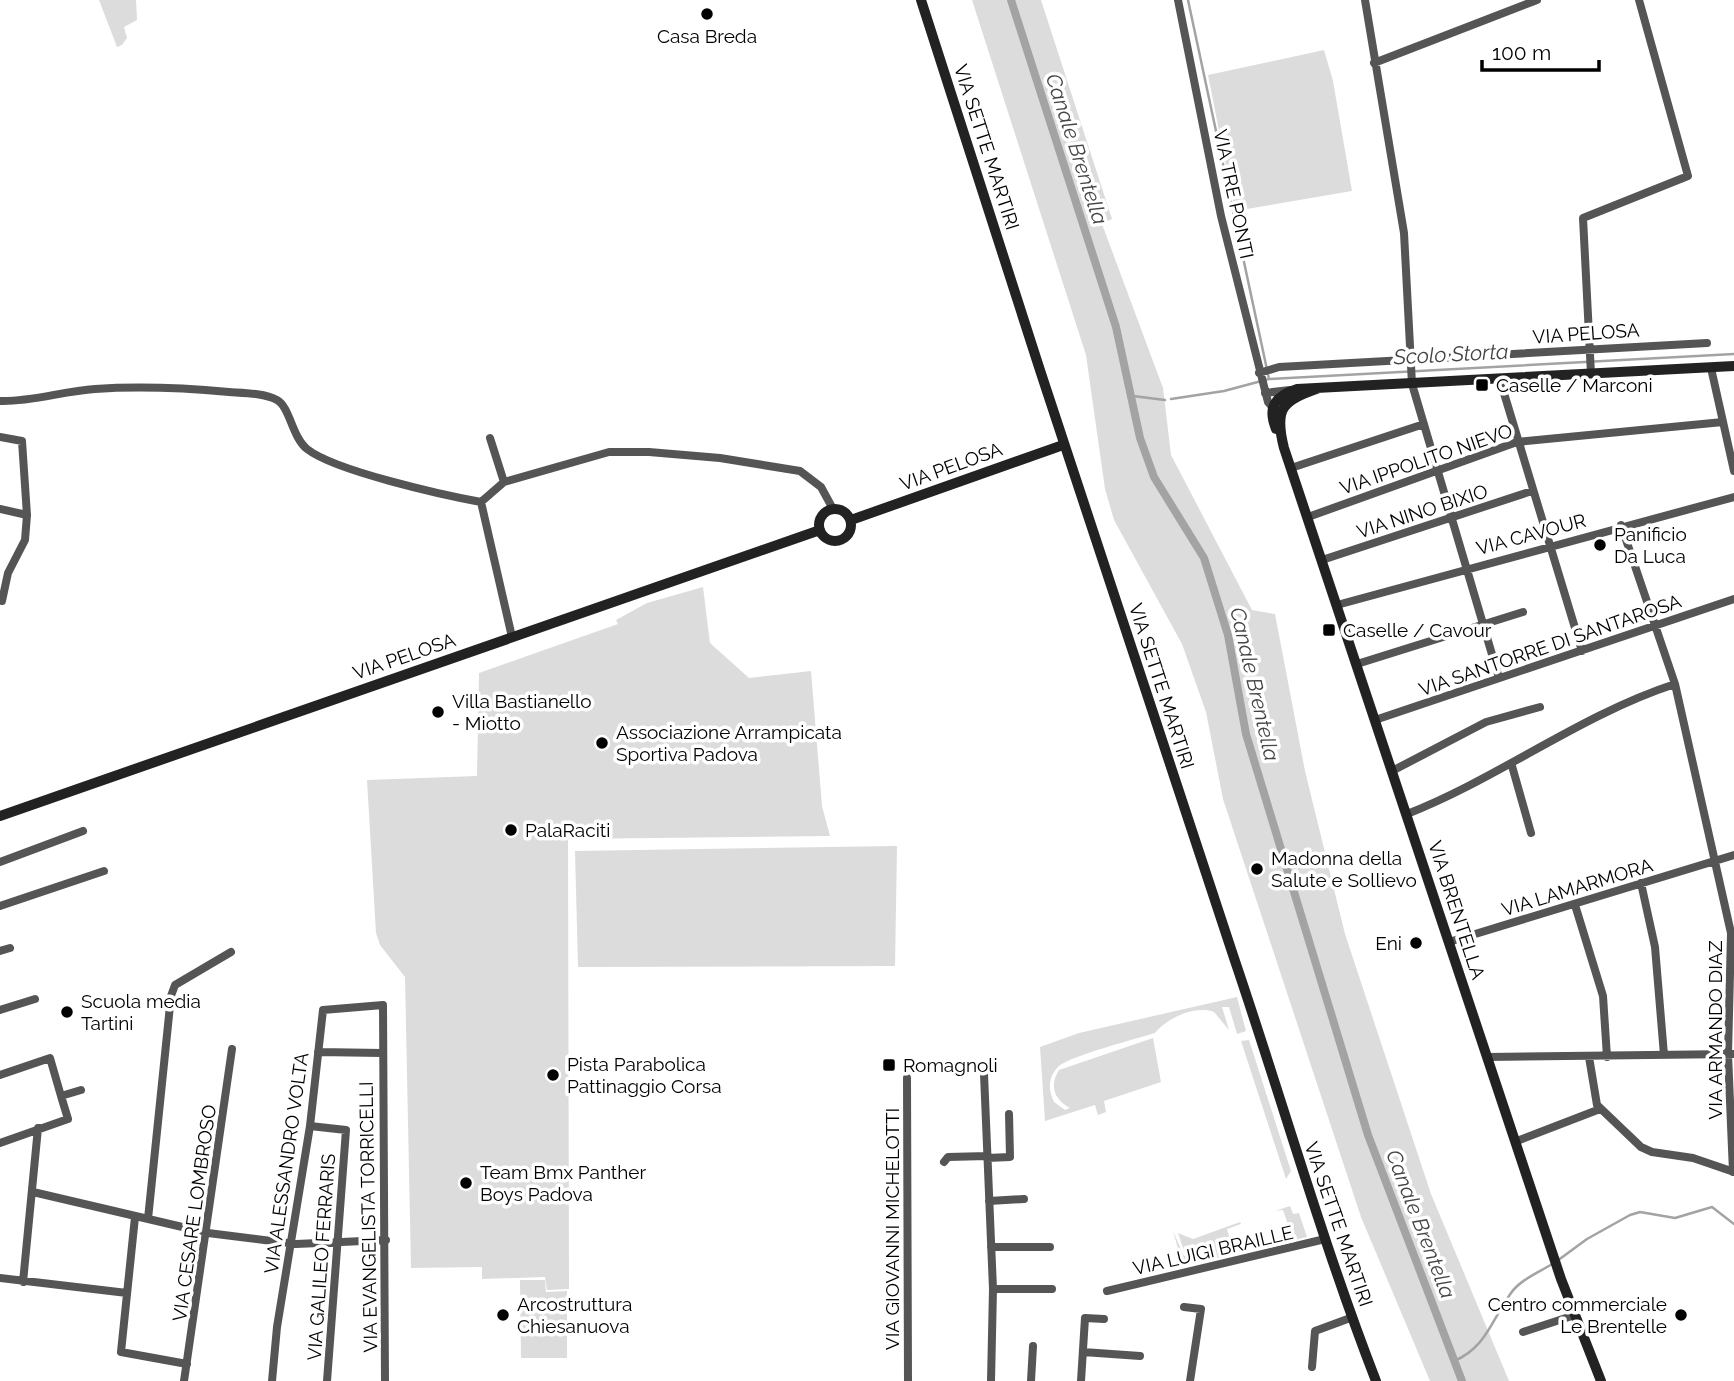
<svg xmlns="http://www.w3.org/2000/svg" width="1734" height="1381" viewBox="0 0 1734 1381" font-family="Raleway,sans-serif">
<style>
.green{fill:#dcdcdc}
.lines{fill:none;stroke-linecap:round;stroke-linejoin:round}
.stream{stroke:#a3a3a3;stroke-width:2.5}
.canal{stroke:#a3a3a3;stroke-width:8}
.street{stroke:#555;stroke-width:8}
.secondary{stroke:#222;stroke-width:10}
.poi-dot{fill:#000;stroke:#fff;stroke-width:2.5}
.labels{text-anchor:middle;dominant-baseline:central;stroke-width:7;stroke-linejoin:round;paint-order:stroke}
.poi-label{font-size:19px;fill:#000;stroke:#fff;text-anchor:start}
.street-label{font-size:19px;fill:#000;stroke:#fff}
.water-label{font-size:21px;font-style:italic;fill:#444;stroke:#fff}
</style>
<rect width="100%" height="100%" fill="#fff"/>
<path class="green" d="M 99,0 L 136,0 L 137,20 L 124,27 L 127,38 L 122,45 L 117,47 Z
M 972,0 L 1041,0 L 1112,219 L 1102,224 L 1163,388 L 1171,455 L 1252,610 L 1275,614 L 1305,771 L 1345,934 L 1431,1194 L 1509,1381 L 1430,1381 L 1361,1217 L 1223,799 L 1206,712 L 1182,644 L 1114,520 L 1105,489 L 1086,355 Z
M 1324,50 L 1333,81 L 1352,191 L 1235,211 L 1208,75 Z
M 703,587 L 710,643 L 749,678 L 811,671 L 822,806 L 830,836 L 568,839 L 569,1289 L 547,1290 L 545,1277 L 482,1279 L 482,1267 L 411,1268 L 405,977 L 380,945 L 376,933 L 367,780 L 477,776 L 479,673 L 618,624 L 616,620 L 647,603 Z
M 897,846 L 895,966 L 578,967 L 575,851 Z
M 1237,997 L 1246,1031 L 1237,1034 L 1229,1007 L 1222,1007 L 1229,1030 L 1214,1012 C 1195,1005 1167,1018 1155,1033 C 1136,1039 1069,1056 1058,1067 C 1048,1077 1048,1090 1054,1102 L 1065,1110 L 1070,1108 C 1054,1099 1049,1086 1059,1070 L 1153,1038 L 1161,1082 L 1104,1101 L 1106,1112 L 1098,1115 L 1095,1105 L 1045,1121 L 1040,1047 L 1079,1033 Z
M 1249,1040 L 1291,1171 L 1286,1179 L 1241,1041 Z
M 1290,1206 L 1293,1214 L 1299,1213 L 1307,1237 L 1290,1241 L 1288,1235 L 1291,1233 L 1283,1210 L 1275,1211 Z
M 1240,1222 L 1241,1224 L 1227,1229 L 1234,1254 L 1183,1266 L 1173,1231 L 1184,1256 L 1190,1254 L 1188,1251 L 1184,1251 L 1178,1233 L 1193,1239 Z
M 520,1280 L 545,1280 L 546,1292 L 567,1291 L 567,1358 L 521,1358 Z"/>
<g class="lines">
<path class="stream" d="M 1188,0 L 1269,379
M 1133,396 L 1165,400
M 1171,399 L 1224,391 L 1269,379 L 1734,354
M 1557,1261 L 1587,1239 L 1630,1215 L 1640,1212 L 1675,1218 L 1712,1207 L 1734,1224
M 1454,1361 C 1486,1348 1492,1319 1511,1293 C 1520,1280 1538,1273 1552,1264"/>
<path class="canal" d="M 1011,0 L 1116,327 L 1140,438 L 1154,477 L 1204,558 L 1228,635 L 1246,734 L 1368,1135 L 1462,1381"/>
<path class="street" d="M 1178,0 L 1221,216 L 1268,402 L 1275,410
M 1365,0 L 1404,233 L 1412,384 L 1499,678
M 1374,63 L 1537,0
M 1711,368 L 1734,471
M 1259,373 L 1279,367 L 1707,343
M 1591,374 L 1583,218 L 1688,176 L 1639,0
M 1500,380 L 1582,651
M 1265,393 L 1290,390
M 0,401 C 32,402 63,391 95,389 C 139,386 185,388 229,392 C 243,393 264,393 277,400 C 290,407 292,437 307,449 C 335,471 443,495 481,502
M 0,437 L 22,441 L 27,515 L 25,540 L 8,573 L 2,601
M 490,438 L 504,482
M 1291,468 L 1424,424
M 0,509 L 27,515
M 1308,517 L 1517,442 L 1723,422
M 1621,525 L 1675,684 L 1731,933 L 1728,1054 L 1733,1172
M 1322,560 L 1532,491
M 1337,605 L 1734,497
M 512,637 L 481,502 L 504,482 L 609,452 L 649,452 L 720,458 L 800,471 L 821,487 L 833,509
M 1357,664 L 1523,612
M 1375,720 L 1734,599
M 1512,766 L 1531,833
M 1392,771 L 1486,722 L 1540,707
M 1407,814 C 1499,778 1580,715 1675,684
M 0,862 L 83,831
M 1641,883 L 1655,947 L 1664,1055
M 1575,905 L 1603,996 L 1607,1057
M 0,906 L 104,871
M 1449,942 L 1734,855
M 0,951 L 10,948
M 0,1010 L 35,999
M 318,1052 L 382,1053
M 1487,1057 L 1734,1054
M 1589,1057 L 1597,1105 L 1641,1147 L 1652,1152 L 1693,1158 L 1734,1172
M 984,1074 L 993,1289 L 991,1381
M 0,1075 L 50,1058 L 61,1096
M 907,1078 L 908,1381
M 310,1126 L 346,1130 L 327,1381
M 1517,1141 L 1600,1109
M 0,1143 L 68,1119 L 61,1096 L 81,1090
M 987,1158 L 1010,1157 L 1009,1114
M 944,1162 L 948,1157 L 987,1156
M 33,1192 L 208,1233 L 296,1244 L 386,1240
M 989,1201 L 1024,1199
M 135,1217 L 121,1352 L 187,1364
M 148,1219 L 171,996 L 175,985 L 231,952
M 991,1247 L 1050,1247
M 0,1278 L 127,1293
M 23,1282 L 38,1128
M 993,1289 L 1052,1289
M 1107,1291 L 1325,1239
M 1184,1307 L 1201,1309 L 1190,1381
M 1523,1332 L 1575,1315
M 1083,1352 L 1140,1356
M 1312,1367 L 1315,1331 L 1353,1317
M 184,1381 L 232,1049
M 272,1381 L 277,1327 L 310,1126 L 323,1010 L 383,1005 L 385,1381
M 1031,1381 L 1033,1346
M 1081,1381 L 1085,1318 L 1104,1319"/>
<path class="secondary" d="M 921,0 C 1023,320 1127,640 1234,958 C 1282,1099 1322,1242 1376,1381
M 1319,388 C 1282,401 1274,408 1284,448 L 1561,1279 L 1601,1381
M 1276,429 C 1267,407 1275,396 1297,389 L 1734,366
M819 525a16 16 0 1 1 32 0a16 16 0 1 1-32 0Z
M 851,520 L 1063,445
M 0,816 L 820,530"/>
</g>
<g class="poi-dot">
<circle cx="707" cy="14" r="7"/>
<rect x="1475" y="378" width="14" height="14" rx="3.5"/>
<circle cx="1600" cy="545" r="7"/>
<rect x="1322" y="623" width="14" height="14" rx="3.5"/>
<circle cx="438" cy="712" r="7"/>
<circle cx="602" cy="743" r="7"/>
<circle cx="511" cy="830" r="7"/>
<circle cx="1257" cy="869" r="7"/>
<circle cx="1416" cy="943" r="7"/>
<circle cx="67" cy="1012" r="7"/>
<rect x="882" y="1058" width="14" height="14" rx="3.5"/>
<circle cx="553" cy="1075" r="7"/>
<circle cx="466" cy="1183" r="7"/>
<circle cx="503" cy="1315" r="7"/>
<circle cx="1681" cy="1315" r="7"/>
</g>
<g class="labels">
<g class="poi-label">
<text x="707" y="36" text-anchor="middle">Casa Breda</text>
<text x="1496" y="385">Caselle / Marconi</text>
<text x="1614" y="534">Panificio<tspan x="1614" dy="22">Da Luca</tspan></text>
<text x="1343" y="630">Caselle / Cavour</text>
<text x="452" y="701">Villa Bastianello<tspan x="452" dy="22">- Miotto</tspan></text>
<text x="616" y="732">Associazione Arrampicata<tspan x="616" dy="22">Sportiva Padova</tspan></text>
<text x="525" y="830">PalaRaciti</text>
<text x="1271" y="858">Madonna della<tspan x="1271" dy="22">Salute e Sollievo</tspan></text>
<text x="1402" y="943" text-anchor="end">Eni</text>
<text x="81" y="1001">Scuola media<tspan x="81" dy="22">Tartini</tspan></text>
<text x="567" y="1064">Pista Parabolica<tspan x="567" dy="22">Pattinaggio Corsa</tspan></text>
<text x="903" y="1065">Romagnoli</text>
<text x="480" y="1172">Team Bmx Panther<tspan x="480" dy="22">Boys Padova</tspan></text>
<text x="517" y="1304">Arcostruttura<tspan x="517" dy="22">Chiesanuova</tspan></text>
<text x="1667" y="1304" text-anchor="end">Centro commerciale<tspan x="1667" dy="22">Le Brentelle</tspan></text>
</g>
<g class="street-label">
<text transform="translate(987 147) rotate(72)">VIA SETTE MARTIRI</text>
<text transform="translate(1234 194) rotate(78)">VIA TRE PONTI</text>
<text transform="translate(1586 333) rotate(-4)">VIA PELOSA</text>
<text transform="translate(1426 459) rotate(-19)">VIA IPPOLITO NIEVO</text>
<text transform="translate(951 466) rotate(-20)">VIA PELOSA</text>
<text transform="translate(1422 511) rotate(-18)">VIA NINO BIXIO</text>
<text transform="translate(1531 534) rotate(-15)">VIA CAVOUR</text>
<text transform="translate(1550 645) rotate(-19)">VIA SANTORRE DI SANTAROSA</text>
<text transform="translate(404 656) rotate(-19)">VIA PELOSA</text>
<text transform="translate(1162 686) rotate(72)">VIA SETTE MARTIRI</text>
<text transform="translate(1577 887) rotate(-17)">VIA LAMARMORA</text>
<text transform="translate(1457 910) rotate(72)">VIA BRENTELLA</text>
<text transform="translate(1715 1030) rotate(-90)">VIA ARMANDO DIAZ</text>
<text transform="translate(286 1163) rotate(-82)">VIA ALESSANDRO VOLTA</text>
<text transform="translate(194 1213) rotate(-82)">VIA CESARE LOMBROSO</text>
<text transform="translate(368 1217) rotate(-91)">VIA EVANGELISTA TORRICELLI</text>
<text transform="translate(1339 1224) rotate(71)">VIA SETTE MARTIRI</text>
<text transform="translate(892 1229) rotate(-90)">VIA GIOVANNI MICHELOTTI</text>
<text transform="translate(1213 1250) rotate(-13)">VIA LUIGI BRAILLE</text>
<text transform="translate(321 1257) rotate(-86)">VIA GALILEO FERRARIS</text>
</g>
<g class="water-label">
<text transform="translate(1077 149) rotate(72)">Canale Brentella</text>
<text transform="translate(1451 354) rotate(-3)">Scolo Storta</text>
<text transform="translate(1255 684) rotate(77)">Canale Brentella</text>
<text transform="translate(1421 1224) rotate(69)">Canale Brentella</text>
</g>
</g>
<path d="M1482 60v10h117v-10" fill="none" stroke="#000000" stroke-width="3.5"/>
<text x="1492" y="60" font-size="21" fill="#000000" stroke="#ffffff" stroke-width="5" paint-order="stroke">100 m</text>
</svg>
